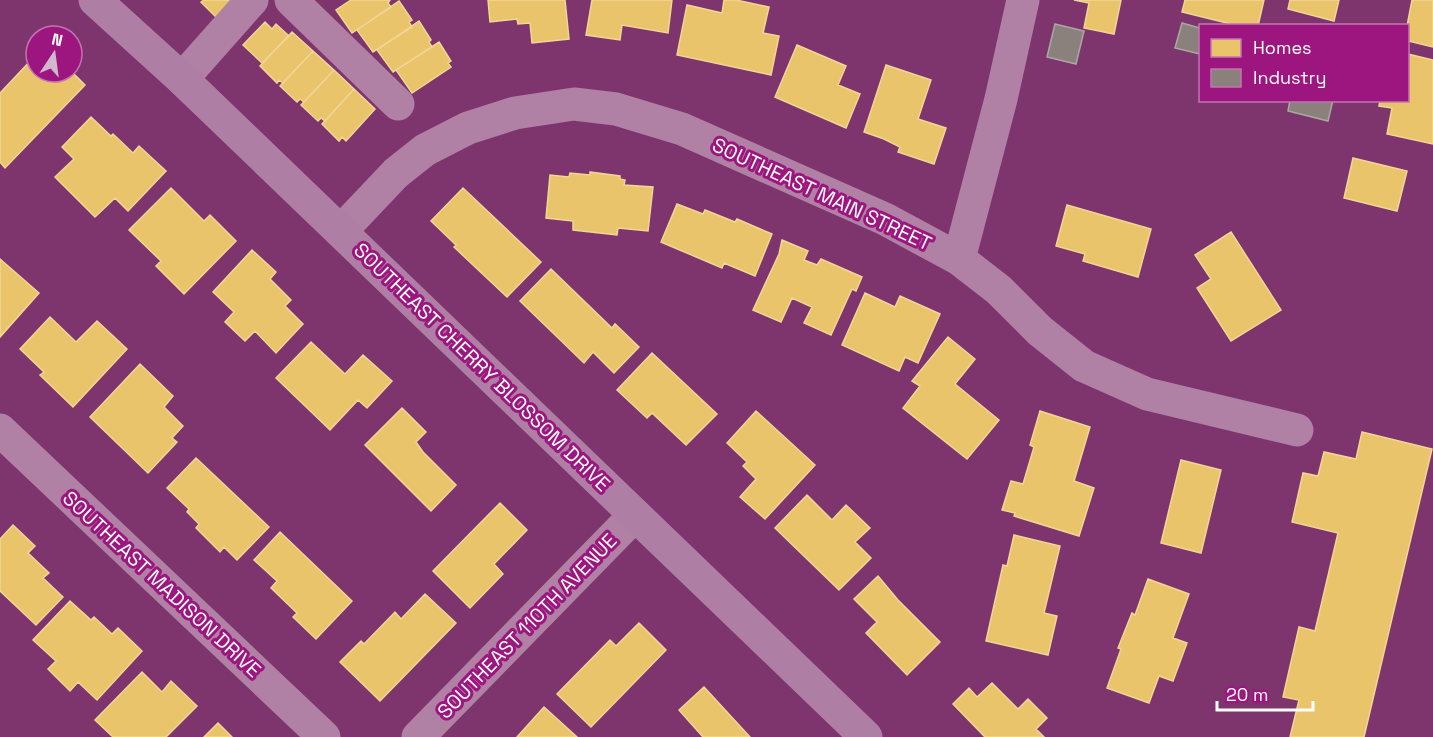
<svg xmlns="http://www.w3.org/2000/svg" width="1433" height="737" viewBox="0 0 1433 737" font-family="'Space Grotesk',sans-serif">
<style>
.homes{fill:#e9c46a;stroke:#f0d697;stroke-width:1.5}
.industry{fill:#8a817c;stroke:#ada7a3;stroke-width:1.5}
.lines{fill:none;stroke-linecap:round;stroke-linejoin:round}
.minor{stroke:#b080a5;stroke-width:33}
.major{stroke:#ae7ea4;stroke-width:33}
.labels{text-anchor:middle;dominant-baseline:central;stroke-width:6;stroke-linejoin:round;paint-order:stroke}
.street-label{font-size:20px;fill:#fff;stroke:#9d167f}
</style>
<rect width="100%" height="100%" fill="#7e356e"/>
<path class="homes" d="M 204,0 L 240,0 L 220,21 L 201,2 Z
M 351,0 L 390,0 L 388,3 L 391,7 L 352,33 L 336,10 Z
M 488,0 L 565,0 L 569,39 L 532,43 L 530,23 L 518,24 L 517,19 L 490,22 Z
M 592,0 L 672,0 L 668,33 L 622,25 L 620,40 L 586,35 Z
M 724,0 L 736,0 L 769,7 L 763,33 L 779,36 L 771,75 L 677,55 L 687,5 L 722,13 Z
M 1074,0 L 1121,0 L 1114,34 L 1084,28 L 1089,3 Z
M 1185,0 L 1264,0 L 1258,26 L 1239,26 L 1182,12 Z
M 1290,0 L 1339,0 L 1334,21 L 1288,9 Z
M 1412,0 L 1433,0 L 1433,47 L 1408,41 L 1407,26 Z
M 399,1 L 412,20 L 409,22 L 412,27 L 373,52 L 357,30 Z
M 419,21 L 431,40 L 429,42 L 432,47 L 393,72 L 377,50 Z
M 265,22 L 272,29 L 276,24 L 289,36 L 262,63 L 243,45 Z
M 292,32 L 313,51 L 283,83 L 279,80 L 277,83 L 260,66 Z
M 439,42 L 451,61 L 448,63 L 451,67 L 412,93 L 396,70 Z
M 797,45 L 846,66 L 838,85 L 860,94 L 846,128 L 775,97 Z
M 313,51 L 334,70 L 304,102 L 300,99 L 297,102 L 280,86 Z
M 1408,54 L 1433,60 L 1433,144 L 1387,134 L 1392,108 L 1379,106 L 1380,100 L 1408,100 Z
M 36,55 L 36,72 L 72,72 L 85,85 L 5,168 L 0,162 L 0,93 Z
M 886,65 L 931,80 L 918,119 L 946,128 L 934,164 L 898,152 L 900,147 L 884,139 L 864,132 Z
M 334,70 L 354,89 L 325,121 L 321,118 L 318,121 L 301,105 Z
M 354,89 L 375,109 L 346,141 L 342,137 L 339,141 L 322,124 Z
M 91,117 L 111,136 L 113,134 L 133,153 L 139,146 L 166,171 L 128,211 L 115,198 L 95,217 L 55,177 L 74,159 L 62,147 Z
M 1353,158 L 1407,171 L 1397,211 L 1344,198 Z
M 590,172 L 620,176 L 620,179 L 625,180 L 624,185 L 653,187 L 648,231 L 618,228 L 617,235 L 573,230 L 573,221 L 546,218 L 550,175 L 569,177 L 570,173 L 590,175 Z
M 171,188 L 204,221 L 210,215 L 236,241 L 184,294 L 156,266 L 161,261 L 129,230 Z
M 463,188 L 541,262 L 507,297 L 454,247 L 456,245 L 431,221 Z
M 677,204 L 703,214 L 705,210 L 735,222 L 737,219 L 772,234 L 755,276 L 724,263 L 722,268 L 661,242 Z
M 1067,205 L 1151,229 L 1138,277 L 1083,261 L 1085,254 L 1056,246 Z
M 1231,232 L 1281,310 L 1231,341 L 1197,288 L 1211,279 L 1195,255 Z
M 782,240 L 808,251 L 804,260 L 817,265 L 821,259 L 862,277 L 856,291 L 852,289 L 831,335 L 804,323 L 812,307 L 792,298 L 781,322 L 753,310 L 779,254 Z
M 252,250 L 276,272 L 270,279 L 291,300 L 285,306 L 303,324 L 276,353 L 255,331 L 245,341 L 225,322 L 234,312 L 213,292 Z
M 0,259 L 39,293 L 0,337 Z
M 551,269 L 612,328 L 615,324 L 639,347 L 614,373 L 593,352 L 584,363 L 520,301 Z
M 865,293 L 895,307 L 900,296 L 940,314 L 918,363 L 905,357 L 899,371 L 842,345 Z
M 50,317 L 76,342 L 97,321 L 127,349 L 73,407 L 40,375 L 44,372 L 20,349 Z
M 948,337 L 975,359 L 955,384 L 999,420 L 967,459 L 903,408 L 920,386 L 912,381 Z
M 311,342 L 345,374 L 363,355 L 392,381 L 367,408 L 358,400 L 330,430 L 276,378 Z
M 652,353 L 717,414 L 686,445 L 652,413 L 647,418 L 617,390 Z
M 140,364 L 173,396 L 164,407 L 183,426 L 172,438 L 177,442 L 148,473 L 90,417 Z
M 402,408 L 426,432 L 416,442 L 423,452 L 456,485 L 431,511 L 365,445 Z
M 756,411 L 815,465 L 765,519 L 740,497 L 756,479 L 743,466 L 747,462 L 727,443 Z
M 1040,411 L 1090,427 L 1074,481 L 1094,488 L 1079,536 L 1014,516 L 1015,513 L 1002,510 L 1011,481 L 1023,484 L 1034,447 L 1030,445 Z
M 1362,432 L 1432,449 L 1364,737 L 1290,737 L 1299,700 L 1283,697 L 1299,627 L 1315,631 L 1338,533 L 1292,522 L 1303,473 L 1318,476 L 1324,452 L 1356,459 Z
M 196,458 L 269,527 L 237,560 L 224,547 L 220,552 L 196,528 L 199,524 L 187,512 L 189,509 L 167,488 Z
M 1181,460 L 1221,470 L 1201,553 L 1161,543 Z
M 807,495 L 832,520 L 846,505 L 870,528 L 855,542 L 871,558 L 839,590 L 775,528 Z
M 500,503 L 527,530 L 494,564 L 503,574 L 470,608 L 433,571 Z
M 13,525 L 35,546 L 28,553 L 49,573 L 43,578 L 63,597 L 36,625 L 0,591 L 0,539 Z
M 280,532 L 352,601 L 316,639 L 293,617 L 297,613 L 271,588 L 277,581 L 254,560 Z
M 1014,535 L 1060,546 L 1044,613 L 1057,616 L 1048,655 L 986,641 L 1003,565 L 1007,566 Z
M 878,576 L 898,600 L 940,642 L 907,675 L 866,633 L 877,622 L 854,599 Z
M 1148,579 L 1189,594 L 1173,638 L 1187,643 L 1173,681 L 1159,676 L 1149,703 L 1107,688 L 1121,649 L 1118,648 L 1132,613 L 1135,615 Z
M 425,594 L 456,623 L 380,701 L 340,662 L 361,641 L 364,644 L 395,612 L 401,619 Z
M 70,601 L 91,620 L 94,617 L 112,634 L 118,628 L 142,651 L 97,700 L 78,682 L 70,691 L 48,669 L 56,661 L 33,640 Z
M 639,623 L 666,650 L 591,727 L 557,694 L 610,640 L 616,646 Z
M 142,672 L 162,692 L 171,681 L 197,706 L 166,737 L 113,737 L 95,720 Z
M 992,683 L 1018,709 L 1028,699 L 1047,718 L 1036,729 L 1044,737 L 985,737 L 953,704 L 969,688 L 977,697 Z
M 704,687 L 750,737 L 703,737 L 679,710 Z
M 544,707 L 577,737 L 517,737 Z
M 218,723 L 232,737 L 204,737 Z"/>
<path class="industry" d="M 1182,23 L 1200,28 L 1200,54 L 1175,48 Z
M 1055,24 L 1084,31 L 1076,64 L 1047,57 Z
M 1290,100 L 1333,100 L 1328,121 L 1288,111 Z"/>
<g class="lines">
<path class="minor" d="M 291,0 L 398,104
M 182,79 L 252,0
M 341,231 L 396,173 L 425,150 L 468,128 L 515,113 L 574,104 L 616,109 L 682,129 L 885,219 L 959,259 L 999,290 L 1040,331 L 1084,366 L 1147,394 L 1297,430
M 959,259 L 1001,99 L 1023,0
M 0,430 L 324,737
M 418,737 L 635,515"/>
<path class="major" d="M 95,0 L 182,79 L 866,737"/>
</g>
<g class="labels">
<g class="street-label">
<text transform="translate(822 194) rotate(25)">SOUTHEAST MAIN STREET</text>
<text transform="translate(482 367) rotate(44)">SOUTHEAST CHERRY BLOSSOM DRIVE</text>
<text transform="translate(162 584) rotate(43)">SOUTHEAST MADISON DRIVE</text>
<text transform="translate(527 626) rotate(-46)">SOUTHEAST 110TH AVENUE</text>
</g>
</g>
<rect x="1199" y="24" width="210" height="78" fill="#9d167f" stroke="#c473b2" stroke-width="1.5"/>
<rect x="1211" y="39" width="30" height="18" fill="#e9c46a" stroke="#c473b2" stroke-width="1.5"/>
<text x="1253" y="54" font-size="18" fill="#ffffff">Homes</text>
<rect x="1211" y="69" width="30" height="18" fill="#8a817c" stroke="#c473b2" stroke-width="1.5"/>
<text x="1253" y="84" font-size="18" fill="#ffffff">Industry</text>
<g transform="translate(54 54) rotate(13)"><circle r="28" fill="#9d167f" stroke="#c473b2" stroke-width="1.5"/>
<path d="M0-4.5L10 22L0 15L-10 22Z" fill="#d2b8cc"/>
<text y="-9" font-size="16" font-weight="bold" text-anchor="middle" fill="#ffffff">N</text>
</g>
<path d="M1217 701v9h96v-9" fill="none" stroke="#ffffff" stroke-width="3"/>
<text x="1226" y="701" font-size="18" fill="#ffffff" stroke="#9d167f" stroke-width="4.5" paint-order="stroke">20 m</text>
</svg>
